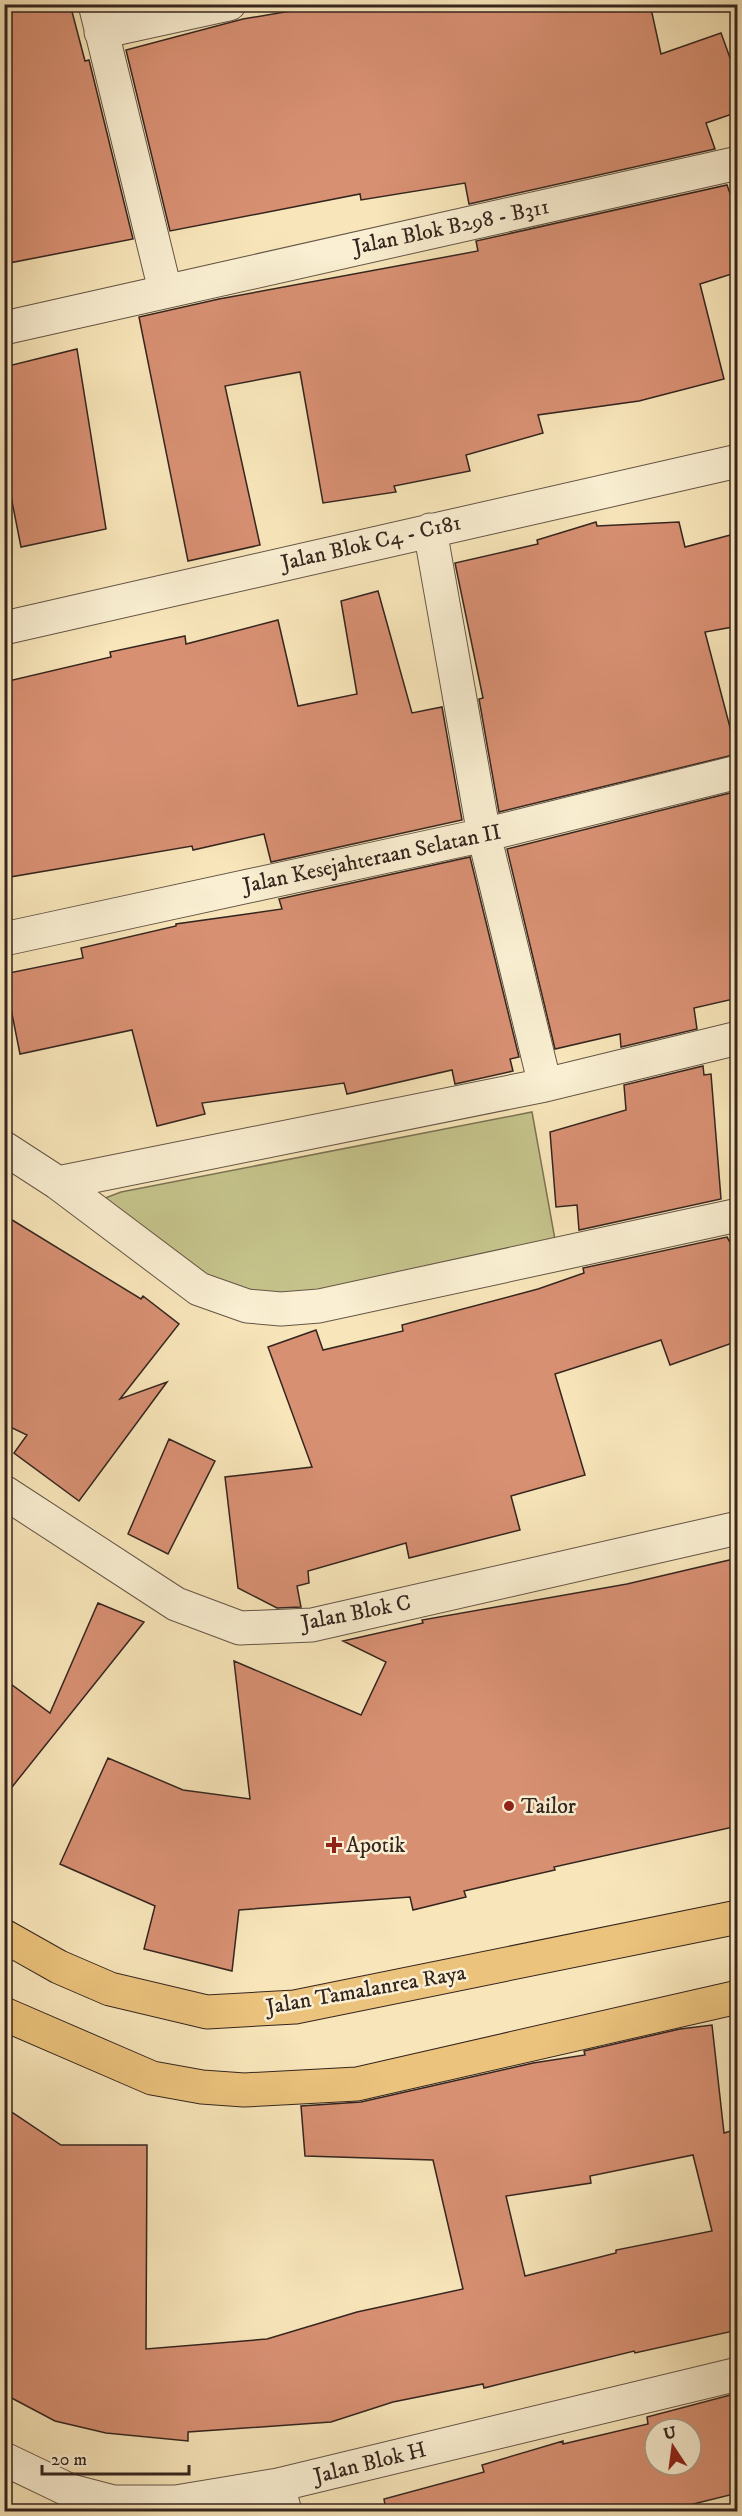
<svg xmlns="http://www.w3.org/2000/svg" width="742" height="2516" viewBox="0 0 742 2516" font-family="'IM FELL DW Pica',serif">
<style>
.green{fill:#c5c38b;stroke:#7c7455;stroke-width:1.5}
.building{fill:#d89073;stroke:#34251f;stroke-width:1.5;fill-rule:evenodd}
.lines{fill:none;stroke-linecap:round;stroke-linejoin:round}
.minor-casing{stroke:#655546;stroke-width:35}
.primary-casing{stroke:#34251f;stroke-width:35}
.minor{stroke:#faefd2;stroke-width:33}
.primary{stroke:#ecc37d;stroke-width:33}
.poi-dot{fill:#8f2418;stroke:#faefd2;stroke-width:2}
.labels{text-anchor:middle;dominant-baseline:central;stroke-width:5;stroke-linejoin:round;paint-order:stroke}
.street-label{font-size:22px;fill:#34251f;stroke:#faefd2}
.poi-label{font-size:22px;fill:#34251f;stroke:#faefd2;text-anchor:start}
</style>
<rect width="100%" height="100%" fill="#f8e6ba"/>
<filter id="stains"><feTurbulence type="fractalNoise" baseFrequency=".00333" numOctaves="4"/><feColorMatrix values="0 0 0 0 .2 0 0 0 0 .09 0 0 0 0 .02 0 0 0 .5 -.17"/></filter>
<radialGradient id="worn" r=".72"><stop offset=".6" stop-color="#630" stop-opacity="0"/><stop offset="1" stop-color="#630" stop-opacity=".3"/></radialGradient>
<path class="green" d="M 532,1112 L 556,1245 L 273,1300 L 205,1280 L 100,1200 L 121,1192 Z"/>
<path class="building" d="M 4,4 L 70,4 L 85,61 L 89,60 L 133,239 L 4,264 Z
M 332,4 L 650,4 L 661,54 L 721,33 L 738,80 L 738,112 L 706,123 L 715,149 L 469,204 L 465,183 L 361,200 L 360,194 L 170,231 L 126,50 L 243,19 Z
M 727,185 L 738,215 L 738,272 L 700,284 L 724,379 L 639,401 L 538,415 L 543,433 L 466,455 L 470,471 L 394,486 L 396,492 L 323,503 L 300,372 L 225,386 L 260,545 L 188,561 L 139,317 L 219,299 L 478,251 L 476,241 Z
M 77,349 L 106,529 L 21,547 L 4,461 L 4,367 Z
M 596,522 L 597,526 L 679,522 L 685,547 L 738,533 L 738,626 L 705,632 L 737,754 L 499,812 L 479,699 L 483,698 L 455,563 L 538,544 L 537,540 Z
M 378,591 L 412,713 L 442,707 L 462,820 L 271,862 L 264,834 L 193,850 L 192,846 L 4,878 L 4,682 L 111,657 L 110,652 L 185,636 L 186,644 L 278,620 L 298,706 L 357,694 L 341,601 Z
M 738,791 L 738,998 L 694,1008 L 697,1029 L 621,1047 L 620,1034 L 555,1049 L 507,849 Z
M 470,857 L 519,1057 L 510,1059 L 513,1071 L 455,1084 L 452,1070 L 347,1094 L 344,1083 L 202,1103 L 205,1114 L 157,1126 L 132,1030 L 20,1054 L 4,974 L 83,958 L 81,948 L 176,926 L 176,924 L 282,909 L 279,899 Z
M 703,1066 L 704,1075 L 711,1074 L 721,1199 L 579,1230 L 577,1205 L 556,1207 L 550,1132 L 626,1110 L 624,1085 Z
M 4,1215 L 141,1299 L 143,1296 L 179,1324 L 120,1399 L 167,1382 L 79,1501 L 14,1453 L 27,1435 L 4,1424 Z
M 727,1237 L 738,1256 L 738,1341 L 670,1365 L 661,1340 L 555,1374 L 585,1475 L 511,1496 L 520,1530 L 409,1558 L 406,1543 L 308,1571 L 309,1583 L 297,1586 L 301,1607 L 277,1608 L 238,1588 L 225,1477 L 312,1467 L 268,1347 L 316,1330 L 323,1350 L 403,1331 L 402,1325 L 538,1289 L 584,1273 L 583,1268 Z
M 169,1439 L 215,1461 L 168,1554 L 128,1534 Z
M 738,1558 L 738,1826 L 554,1867 L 555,1870 L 464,1891 L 466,1897 L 413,1910 L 410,1897 L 239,1910 L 232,1971 L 144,1949 L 155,1906 L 60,1864 L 108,1758 L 183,1790 L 250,1799 L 234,1661 L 361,1715 L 386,1662 L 343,1641 L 423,1623 L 422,1620 L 627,1584 Z
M 98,1603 L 144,1622 L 4,1797 L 4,1679 L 50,1713 Z
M 712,2025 L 724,2133 L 738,2129 L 738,2330 L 635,2353 L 634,2351 L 484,2388 L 483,2384 L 393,2402 L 331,2422 L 188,2432 L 188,2441 L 106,2433 L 55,2421 L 4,2394 L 4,2107 L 61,2145 L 147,2145 L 146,2349 L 267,2339 L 357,2312 L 463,2289 L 433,2160 L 305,2156 L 301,2106 L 361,2102 L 533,2063 L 585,2055 L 584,2051 L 680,2029 ZM 693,2155 L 712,2231 L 616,2250 L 616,2253 L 525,2276 L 506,2196 L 591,2183 L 590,2176 Z
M 738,2393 L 738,2493 L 665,2511 L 386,2511 L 384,2499 L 484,2472 L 482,2465 L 563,2441 L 563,2444 L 648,2424 L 647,2417 ZM 655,2429 L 691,2429 L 691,2465 L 655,2465 Z"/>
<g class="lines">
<defs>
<path id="minor" d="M 95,4 L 165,290
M 101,32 L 229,4
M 4,328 L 738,163
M 430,530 L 484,835 L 545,1085
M 4,628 L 738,461
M 4,939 L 484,835 L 738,772
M 4,1148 L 58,1183 L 199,1289 L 247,1306 L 281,1309 L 319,1306 L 738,1215
M 58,1183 L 545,1085 L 738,1038
M 4,1492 L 176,1604 L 240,1628 L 312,1625 L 738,1528
M 4,2459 L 71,2491 L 113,2502 L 176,2502 L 278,2485 L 738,2374
M 278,2485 L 285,2512"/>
<path id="primary" d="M 4,1936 L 59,1967 L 110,1989 L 207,2012 L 295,2007 L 738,1917
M 4,2014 L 152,2078 L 202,2087 L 244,2090 L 357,2084 L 738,1997"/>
</defs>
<use href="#minor" class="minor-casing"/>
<use href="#primary" class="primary-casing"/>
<use href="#minor" class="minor"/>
<use href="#primary" class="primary"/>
</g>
<g class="poi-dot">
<circle cx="509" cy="1806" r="6"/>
<path d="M331 1836h6v6h6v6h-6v6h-6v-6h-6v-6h6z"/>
</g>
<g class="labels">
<g class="street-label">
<text transform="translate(451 227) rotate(-12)">Jalan Blok B298 - B311</text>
<text transform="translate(371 543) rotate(-13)">Jalan Blok C4 - C181</text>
<text transform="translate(372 859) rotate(-12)">Jalan Kesejahteraan Selatan II</text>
<text transform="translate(356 1613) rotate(-11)">Jalan Blok C</text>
<text transform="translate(366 1990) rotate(-10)">Jalan Tamalanrea Raya</text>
<text transform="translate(370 2463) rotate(-14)">Jalan Blok H</text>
</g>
<g class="poi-label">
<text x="521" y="1806">Tailor</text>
<text x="346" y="1845">Apotik</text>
</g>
</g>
<rect width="742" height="2516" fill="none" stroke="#f8e6ba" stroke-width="24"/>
<rect x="6" y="6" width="730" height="2504" fill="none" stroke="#34251f" stroke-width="3"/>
<rect x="12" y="12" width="718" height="2492" fill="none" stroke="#34251f" stroke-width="1.5"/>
<g transform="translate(673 2447) rotate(347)"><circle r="28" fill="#faefd2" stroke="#ab9e8a" stroke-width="1.5"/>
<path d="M0-4.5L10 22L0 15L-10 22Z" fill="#8f2418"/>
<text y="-9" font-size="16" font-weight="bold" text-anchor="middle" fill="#34251f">U</text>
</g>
<path d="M42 2465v9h147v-9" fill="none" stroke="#34251f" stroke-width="3"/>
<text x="51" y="2465" font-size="18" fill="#34251f" stroke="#faefd2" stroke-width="4.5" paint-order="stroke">20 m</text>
<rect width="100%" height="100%" filter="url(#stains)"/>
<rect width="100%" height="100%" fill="url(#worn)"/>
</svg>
